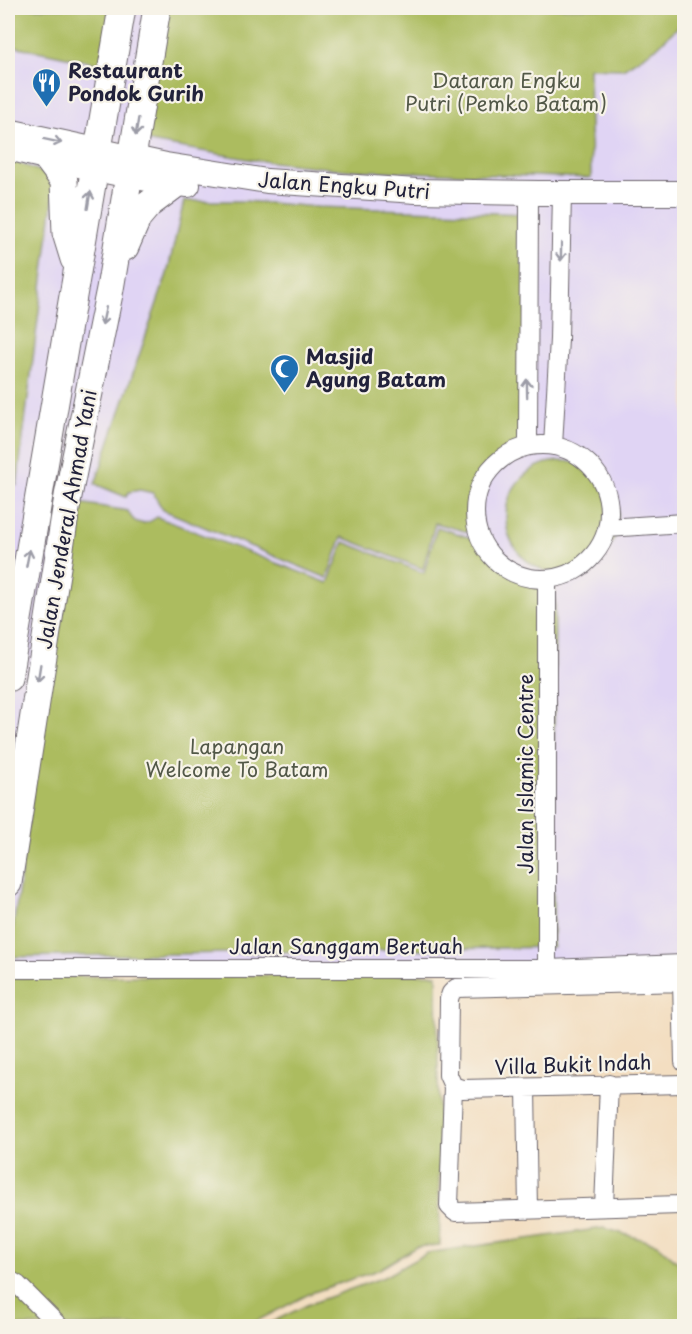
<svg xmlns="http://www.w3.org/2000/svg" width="692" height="1334" viewBox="0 0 692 1334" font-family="'Playpen Sans',sans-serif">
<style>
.built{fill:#e0d4f4}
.green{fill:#acbc5f;stroke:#676f4d;stroke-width:1.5}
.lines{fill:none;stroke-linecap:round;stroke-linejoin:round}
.minor-casing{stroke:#6b646a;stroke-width:20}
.major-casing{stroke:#6b646a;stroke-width:26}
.highway-casing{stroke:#6b646a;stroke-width:29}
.minor{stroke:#fff;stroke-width:18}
.major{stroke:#fff;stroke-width:24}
.highway{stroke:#fff;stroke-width:27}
.oneway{stroke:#9c9ca7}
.labels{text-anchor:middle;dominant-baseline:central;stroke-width:4.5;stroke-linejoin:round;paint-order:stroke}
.poi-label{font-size:20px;font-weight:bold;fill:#22223b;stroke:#f7f3e8;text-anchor:start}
.park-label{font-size:20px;fill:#525848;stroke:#f7f3e8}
.street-label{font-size:20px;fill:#22223b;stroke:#f7f3e8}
</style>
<rect width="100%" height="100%" fill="#f7f3e8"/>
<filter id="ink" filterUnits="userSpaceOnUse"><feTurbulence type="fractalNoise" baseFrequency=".0167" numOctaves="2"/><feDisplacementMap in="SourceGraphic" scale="12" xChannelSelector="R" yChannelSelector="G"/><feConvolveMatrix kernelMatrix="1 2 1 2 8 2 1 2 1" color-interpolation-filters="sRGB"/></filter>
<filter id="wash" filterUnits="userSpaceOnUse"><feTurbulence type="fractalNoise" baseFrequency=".008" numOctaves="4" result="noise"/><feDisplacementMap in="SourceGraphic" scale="24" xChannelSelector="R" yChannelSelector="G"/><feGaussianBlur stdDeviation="1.35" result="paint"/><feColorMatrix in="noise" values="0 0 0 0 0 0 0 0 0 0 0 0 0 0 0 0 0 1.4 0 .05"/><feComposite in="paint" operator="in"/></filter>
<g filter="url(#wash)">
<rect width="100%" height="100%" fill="#f3dec1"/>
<path class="built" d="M 8,8 L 684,8 L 684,964 L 8,969 Z"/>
<path class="green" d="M 8,8 L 119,8 L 110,66 L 8,45 Z
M 164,8 L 684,8 L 684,21 L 656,48 L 623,69 L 589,68 L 591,178 L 347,170 L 253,160 L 144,141 Z
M 8,159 L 56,177 L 17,485 L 8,483 Z
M 184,201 L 245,201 L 318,207 L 527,214 L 525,439 C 515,447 493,457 487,466 C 474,483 468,514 475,534 L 435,523 L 423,569 L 342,537 L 327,578 L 163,510 L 153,493 L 140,490 L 129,492 L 126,497 L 95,484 L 167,274 Z
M506 517a56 56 0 1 1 112 0a56 56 0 1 1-112 0Z
M 74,502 L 128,511 C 134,526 145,526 157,517 L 328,583 L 344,542 L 424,573 L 437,527 L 490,544 L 504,564 L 518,576 L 555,588 L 553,947 L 9,957 Z
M 437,974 L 440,1245 L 416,1247 L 378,1270 L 311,1293 L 247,1326 L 8,1326 L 8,977 Z
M 604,1228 L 657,1244 L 681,1265 L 684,1276 L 684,1326 L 264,1326 L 307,1305 L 384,1277 L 427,1253 Z"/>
</g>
<g filter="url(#ink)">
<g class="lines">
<defs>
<path id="minor" d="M475 512a67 67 0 1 1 134 0a67 67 0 1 1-134 0Z
M 528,446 L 529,193
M 553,446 L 559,339 L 562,193
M 607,528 L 684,523
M 547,579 L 547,969
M 8,969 L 547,969 L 684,964
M 682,982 L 684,1062
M 684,982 L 456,988 L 451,993 L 449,999 L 448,1075 L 453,1086 L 462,1089 L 684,1084
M 453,1086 L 449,1206 L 455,1212 L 680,1205 L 684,1201
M 526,1088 L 528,1210
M 604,1207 L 609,1084
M 8,1279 L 18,1285 L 59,1326"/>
<path id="major" d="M 8,131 L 166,165 L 267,181 L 416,191 L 539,193 L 684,193
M 8,148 C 67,162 127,178 188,185"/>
<path id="highway" d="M 46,157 L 64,181 L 66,233 L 74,259
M 125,247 L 138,217 L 149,204 L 176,184
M 8,678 L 122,8
M 8,883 L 68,496 L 110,289 L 157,8"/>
</defs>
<use href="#minor" class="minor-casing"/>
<use href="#major" class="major-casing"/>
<use href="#highway" class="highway-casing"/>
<use href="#minor" class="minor"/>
<use href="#major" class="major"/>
<use href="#highway" class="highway"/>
</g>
<defs><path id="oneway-shaft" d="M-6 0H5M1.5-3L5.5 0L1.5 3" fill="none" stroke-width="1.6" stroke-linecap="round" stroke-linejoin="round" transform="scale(1.5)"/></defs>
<g class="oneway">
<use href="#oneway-shaft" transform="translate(137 127) rotate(99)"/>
<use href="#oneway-shaft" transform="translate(53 141) rotate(12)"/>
<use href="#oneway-shaft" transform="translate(89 200) rotate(-81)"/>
<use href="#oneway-shaft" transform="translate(561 252) rotate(91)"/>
<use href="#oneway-shaft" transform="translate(104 316) rotate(102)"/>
<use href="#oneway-shaft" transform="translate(527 388) rotate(-91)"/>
<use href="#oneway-shaft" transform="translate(28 558) rotate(-79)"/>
<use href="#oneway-shaft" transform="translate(39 673) rotate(99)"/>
</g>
</g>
<defs>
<symbol id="restaurant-pin" viewBox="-11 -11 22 30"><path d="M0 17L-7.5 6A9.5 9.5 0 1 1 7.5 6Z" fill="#1f6fb2" stroke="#f7f3e8"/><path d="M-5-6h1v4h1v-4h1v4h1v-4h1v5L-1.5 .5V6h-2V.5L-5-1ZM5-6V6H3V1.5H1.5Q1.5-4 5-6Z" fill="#fff"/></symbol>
<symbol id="mosque-pin" viewBox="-11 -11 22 30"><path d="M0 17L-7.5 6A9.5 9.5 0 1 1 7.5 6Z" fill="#1f6fb2" stroke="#f7f3e8"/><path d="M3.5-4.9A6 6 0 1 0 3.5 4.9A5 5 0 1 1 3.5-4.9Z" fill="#fff"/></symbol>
</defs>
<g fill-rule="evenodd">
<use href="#restaurant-pin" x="30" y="66" width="33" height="45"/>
<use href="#mosque-pin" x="268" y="352" width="33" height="45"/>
</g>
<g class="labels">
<g class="poi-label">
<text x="68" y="70">Restaurant<tspan x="68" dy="23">Pondok Gurih</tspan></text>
<text x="306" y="356">Masjid<tspan x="306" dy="23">Agung Batam</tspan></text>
</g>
<g class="park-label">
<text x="506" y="80">Dataran Engku<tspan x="506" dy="23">Putri (Pemko Batam)</tspan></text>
<text x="237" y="746">Lapangan<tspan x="237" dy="23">Welcome To Batam</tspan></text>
</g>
<g class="street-label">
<text transform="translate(344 185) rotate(4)">Jalan Engku Putri</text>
<text transform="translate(66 519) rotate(-80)">Jalan Jenderal Ahmad Yani</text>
<text transform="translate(525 774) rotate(-90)">Jalan Islamic Centre</text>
<text x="346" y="946">Jalan Sanggam Bertuah</text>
<text transform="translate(573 1064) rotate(-2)">Villa Bukit Indah</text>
</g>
</g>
<rect width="692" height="1334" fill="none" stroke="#f7f3e8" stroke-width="30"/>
</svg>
